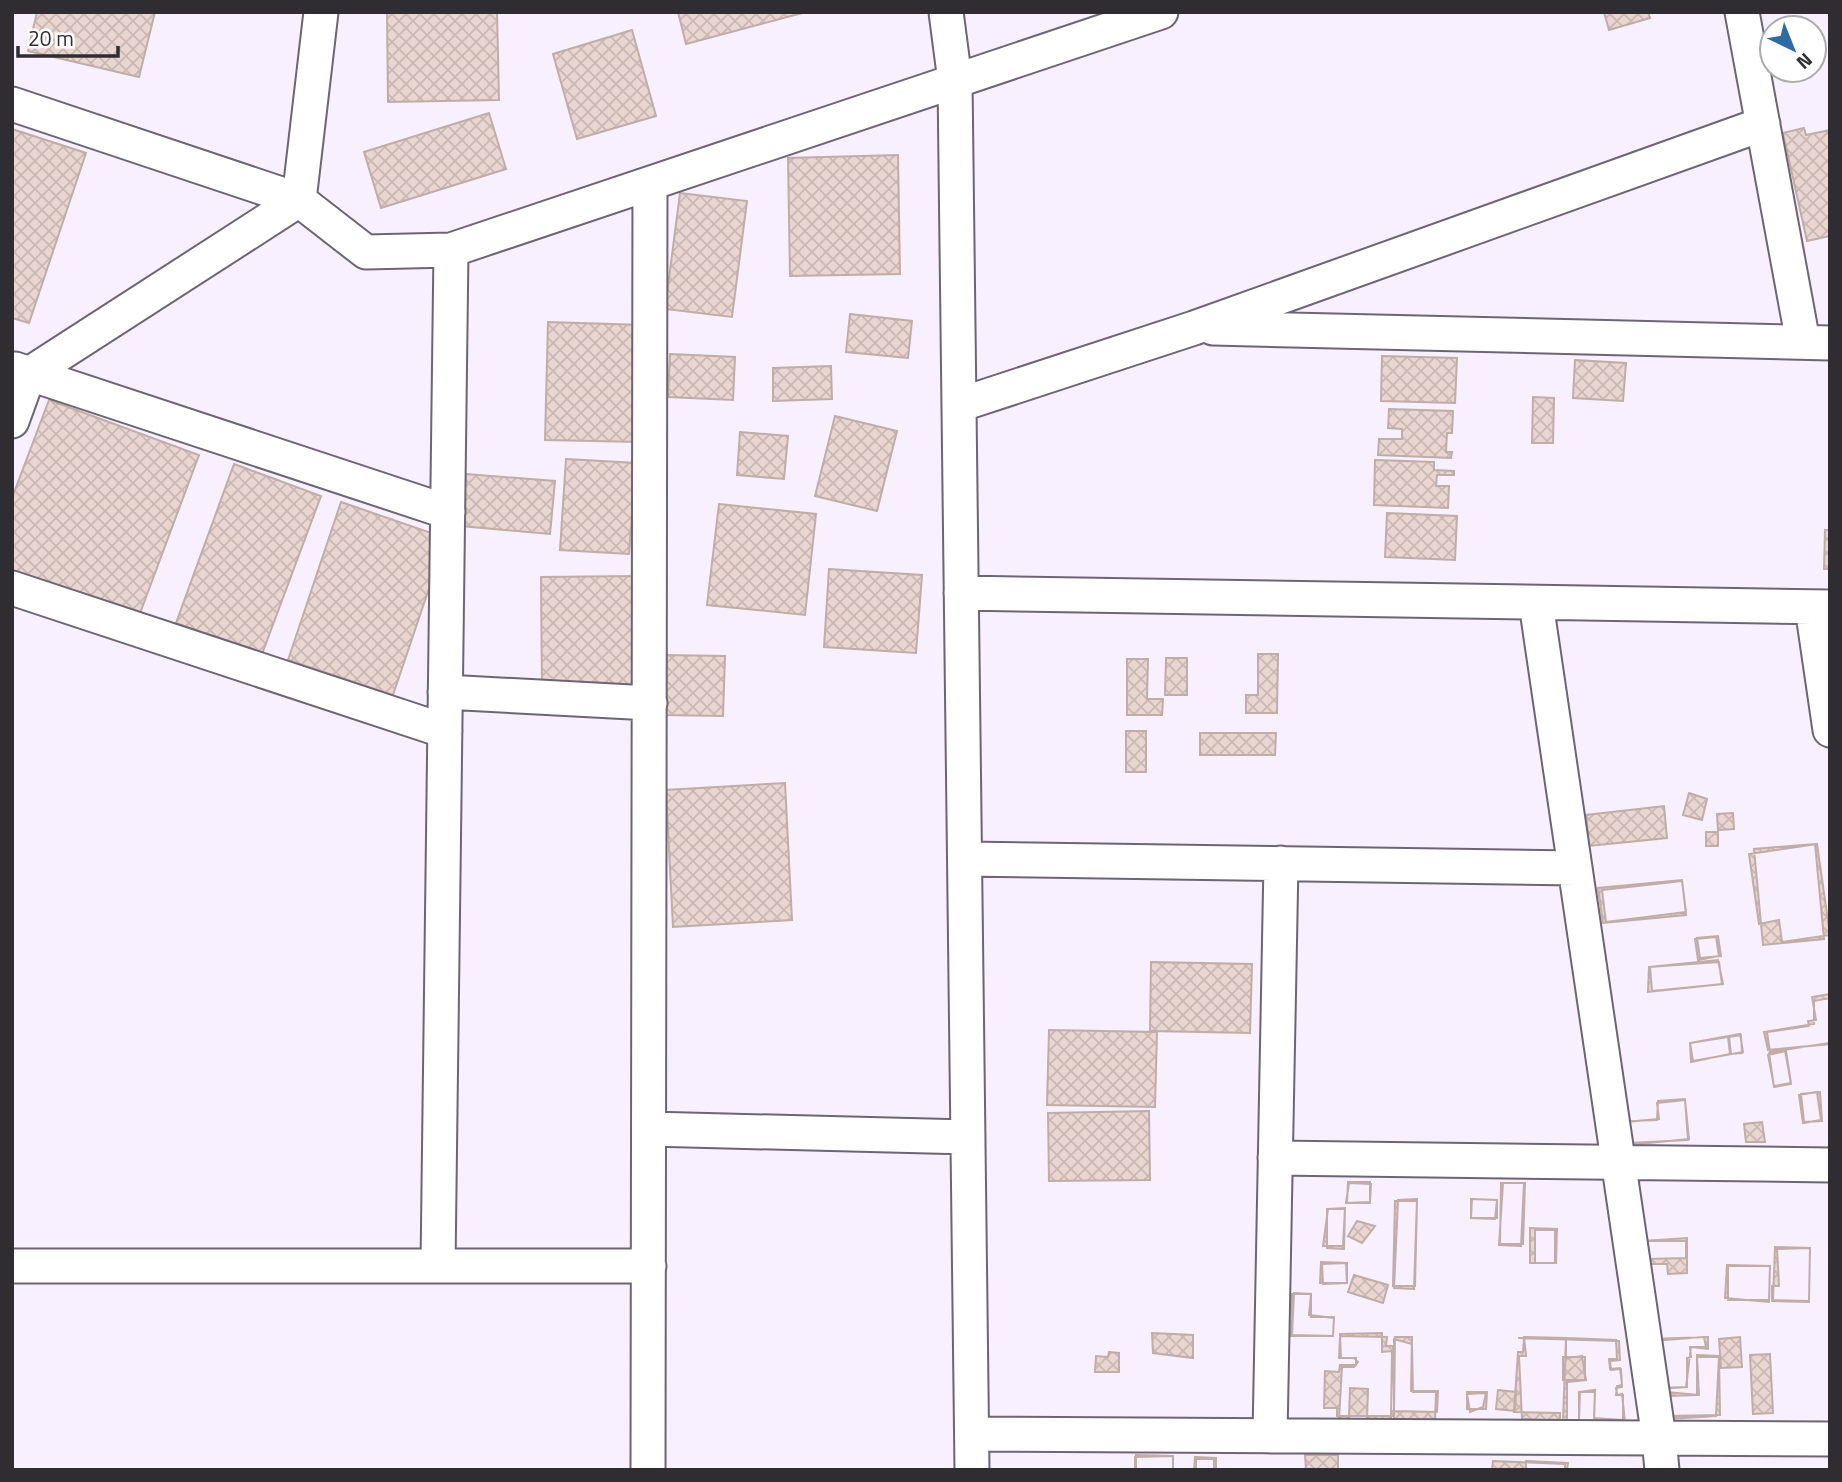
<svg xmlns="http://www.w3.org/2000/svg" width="1842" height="1482" viewBox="0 0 1842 1482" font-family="'Titillium Web',sans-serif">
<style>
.building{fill:url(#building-cross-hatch);stroke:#bfada7;stroke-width:2;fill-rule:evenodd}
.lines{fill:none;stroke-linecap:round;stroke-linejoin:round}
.minor-casing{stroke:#6d6573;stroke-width:37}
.minor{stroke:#fff;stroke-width:33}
</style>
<defs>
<pattern id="building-cross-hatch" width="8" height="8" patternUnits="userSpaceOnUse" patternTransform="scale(1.75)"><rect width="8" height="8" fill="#e9d6d0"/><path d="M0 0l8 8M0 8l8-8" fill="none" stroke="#c8b8b3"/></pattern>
</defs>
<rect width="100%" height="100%" fill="#f8efff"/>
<path class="building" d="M 37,12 L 155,12 L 139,77 L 28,51 Z
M 387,12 L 497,12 L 499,100 L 388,102 Z
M 678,12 L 806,12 L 686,44 Z
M 1604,12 L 1648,12 L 1650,18 L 1609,30 Z
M 632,30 L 656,116 L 577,139 L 553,54 Z
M 489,113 L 506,169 L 381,208 L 364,152 Z
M 1804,128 L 1806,135 L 1830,130 L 1830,236 L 1807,241 L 1783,133 Z
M 12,129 L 86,153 L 29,323 L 12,318 Z
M 898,155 L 900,274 L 790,276 L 788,158 Z
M 680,193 L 747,201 L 732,317 L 665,309 Z
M 850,314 L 912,321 L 908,358 L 846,352 Z
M 548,322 L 643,325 L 640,442 L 545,440 Z
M 670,354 L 735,357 L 733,400 L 668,397 Z
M 1382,356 L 1457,358 L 1455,403 L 1381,401 Z
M 1575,360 L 1626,363 L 1623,401 L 1573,398 Z
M 831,366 L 832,399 L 773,401 L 773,368 Z
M 1533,397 L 1554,398 L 1553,443 L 1532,443 Z
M 49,400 L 199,455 L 136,624 L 12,579 L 12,498 Z
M 1389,409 L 1453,411 L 1452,433 L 1447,433 L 1446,452 L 1452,452 L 1451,458 L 1378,455 L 1379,439 L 1402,439 L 1402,429 L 1388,428 Z
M 835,416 L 897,431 L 877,511 L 815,496 Z
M 740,432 L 788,436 L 784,479 L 737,475 Z
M 566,459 L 636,463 L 629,554 L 560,550 Z
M 1375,460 L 1434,462 L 1434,470 L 1454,471 L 1454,475 L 1437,475 L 1436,486 L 1449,486 L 1448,508 L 1374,505 Z
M 234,464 L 321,496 L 262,654 L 176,623 Z
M 466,474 L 555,481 L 550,534 L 461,526 Z
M 341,502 L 446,538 L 393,695 L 288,660 Z
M 719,504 L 816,514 L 805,615 L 707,605 Z
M 1387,513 L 1457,516 L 1455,560 L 1385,557 Z
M 1825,530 L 1830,530 L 1830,569 L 1824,569 Z
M 829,569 L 922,575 L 916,653 L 824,647 Z
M 635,576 L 635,690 L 542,691 L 541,577 Z
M 1258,654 L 1278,654 L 1277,713 L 1246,713 L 1246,695 L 1258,695 Z
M 664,655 L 725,656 L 723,716 L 663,715 Z
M 1166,658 L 1187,658 L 1187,695 L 1165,695 Z
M 1127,659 L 1148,659 L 1147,699 L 1163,699 L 1162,715 L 1127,715 Z
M 1126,731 L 1146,731 L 1146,772 L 1126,772 Z
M 1200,733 L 1276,733 L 1275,755 L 1200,755 Z
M 785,783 L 792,920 L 673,927 L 666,790 Z
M 1689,793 L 1707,799 L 1702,820 L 1683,815 Z
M 1664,806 L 1667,838 L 1589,846 L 1586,815 Z
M 1733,813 L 1734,829 L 1718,830 L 1717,814 Z
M 1706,832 L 1718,832 L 1718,846 L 1706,846 Z
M 1815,844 L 1824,939 L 1763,945 L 1754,849 Z
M 1817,844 L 1830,935 L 1782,942 L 1779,920 L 1759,924 L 1749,854 Z
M 1682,880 L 1686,915 L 1603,923 L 1598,888 Z
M 1682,881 L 1686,912 L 1606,922 L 1602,890 Z
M 1718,936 L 1721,956 L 1700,958 L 1697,938 Z
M 1716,937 L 1719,956 L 1698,960 L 1695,939 Z
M 1718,960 L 1723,984 L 1652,991 L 1650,967 Z
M 1151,962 L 1252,964 L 1250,1033 L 1150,1031 Z
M 1719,962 L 1722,984 L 1648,992 L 1649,967 Z
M 1830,994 L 1830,1043 L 1770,1052 L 1767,1032 L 1809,1026 L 1808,1021 L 1816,1020 L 1812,997 Z
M 1830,998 L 1830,1044 L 1768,1050 L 1764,1032 L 1814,1024 L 1814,1001 Z
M 1049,1030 L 1157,1032 L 1155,1107 L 1047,1105 Z
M 1740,1034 L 1743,1052 L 1693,1061 L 1690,1043 Z
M 1741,1035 L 1742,1053 L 1731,1054 L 1729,1037 Z
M 1728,1037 L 1730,1054 L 1691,1062 L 1690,1043 Z
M 1785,1050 L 1791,1084 L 1774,1087 L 1769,1053 Z
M 1786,1051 L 1791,1083 L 1774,1086 L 1768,1055 Z
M 1817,1092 L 1821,1120 L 1803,1123 L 1799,1095 Z
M 1820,1092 L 1822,1121 L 1804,1122 L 1801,1094 Z
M 1685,1099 L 1688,1140 L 1628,1143 L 1630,1121 L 1657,1120 L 1658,1101 Z
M 1685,1100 L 1689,1139 L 1628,1145 L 1626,1122 L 1659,1119 L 1657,1103 Z
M 1149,1111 L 1150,1180 L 1049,1181 L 1048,1113 Z
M 1762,1122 L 1765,1142 L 1746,1142 L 1744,1124 Z
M 1348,1182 L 1370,1182 L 1370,1203 L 1347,1203 Z
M 1349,1183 L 1371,1184 L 1370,1202 L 1346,1203 Z
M 1501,1183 L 1525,1183 L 1523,1244 L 1500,1244 Z
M 1503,1183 L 1524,1183 L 1521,1246 L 1499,1245 Z
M 1417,1199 L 1414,1289 L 1394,1288 L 1398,1200 Z
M 1471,1199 L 1497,1200 L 1497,1218 L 1471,1218 Z
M 1472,1199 L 1497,1200 L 1495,1219 L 1471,1218 Z
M 1395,1201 L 1417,1201 L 1415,1286 L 1393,1286 Z
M 1345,1208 L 1343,1246 L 1323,1246 L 1328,1209 Z
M 1327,1209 L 1345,1209 L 1344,1249 L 1327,1248 Z
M 1357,1221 L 1375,1226 L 1362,1243 L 1348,1236 Z
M 1530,1228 L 1557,1229 L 1556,1263 L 1530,1263 Z
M 1535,1230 L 1555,1230 L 1555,1263 L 1535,1263 Z
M 1687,1238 L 1687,1273 L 1668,1274 L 1667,1264 L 1645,1264 L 1643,1241 Z
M 1646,1241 L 1686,1241 L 1686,1258 L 1646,1259 Z
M 1775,1247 L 1810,1248 L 1809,1301 L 1773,1300 Z
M 1810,1248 L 1809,1302 L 1772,1301 L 1772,1286 L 1779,1286 L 1777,1249 Z
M 1321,1262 L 1347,1263 L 1347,1283 L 1320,1283 Z
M 1346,1263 L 1347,1283 L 1323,1284 L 1322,1264 Z
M 1727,1265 L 1770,1266 L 1769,1302 L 1725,1298 Z
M 1728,1266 L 1770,1266 L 1769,1300 L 1728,1300 Z
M 1354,1275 L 1388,1285 L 1383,1303 L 1348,1292 Z
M 1294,1293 L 1311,1294 L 1309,1315 L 1334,1318 L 1333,1336 L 1292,1335 Z
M 1292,1294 L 1311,1294 L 1311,1317 L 1334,1317 L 1333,1336 L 1291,1336 Z
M 1152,1333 L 1193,1335 L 1193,1358 L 1153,1353 Z
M 1382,1333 L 1382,1352 L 1392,1351 L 1391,1420 L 1339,1419 L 1342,1367 L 1354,1367 L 1358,1362 L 1354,1358 L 1341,1358 L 1340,1334 Z
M 1340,1336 L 1387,1337 L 1386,1346 L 1393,1346 L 1391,1411 L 1394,1411 L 1393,1416 L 1337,1416 L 1337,1408 L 1324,1408 L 1325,1371 L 1339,1372 L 1340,1365 L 1356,1365 L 1356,1358 L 1339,1358 Z
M 1395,1337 L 1412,1337 L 1411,1391 L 1438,1391 L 1437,1412 L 1394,1411 Z
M 1524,1337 L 1566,1338 L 1563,1421 L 1522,1419 L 1519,1356 L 1526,1356 Z
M 1704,1337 L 1706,1347 L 1690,1347 L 1691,1357 L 1687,1358 L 1687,1387 L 1657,1389 L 1651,1341 Z
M 1708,1337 L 1708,1349 L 1691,1347 L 1686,1387 L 1658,1388 L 1651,1339 Z
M 1740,1337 L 1742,1367 L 1721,1368 L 1719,1339 Z
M 1518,1338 L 1619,1341 L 1620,1360 L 1610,1361 L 1611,1370 L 1621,1369 L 1622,1387 L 1616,1388 L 1617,1395 L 1622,1394 L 1625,1422 L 1594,1422 L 1595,1392 L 1579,1392 L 1579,1421 L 1560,1422 L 1560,1413 L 1514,1412 L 1518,1352 L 1523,1352 L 1524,1338 ZM 1563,1357 L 1585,1357 L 1585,1380 L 1563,1380 Z
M 1566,1338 L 1616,1340 L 1617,1359 L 1609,1359 L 1610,1369 L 1620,1368 L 1622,1385 L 1617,1386 L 1616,1395 L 1623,1395 L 1623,1420 L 1594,1418 L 1595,1390 L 1580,1392 L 1579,1420 L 1567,1420 L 1567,1382 L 1586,1380 L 1582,1356 L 1566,1358 Z
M 1394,1339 L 1412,1344 L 1413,1392 L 1436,1392 L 1435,1420 L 1394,1421 Z
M 1109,1352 L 1119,1353 L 1119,1372 L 1095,1372 L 1096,1356 L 1108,1357 Z
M 1770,1354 L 1773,1413 L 1753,1414 L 1750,1355 Z
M 1697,1355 L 1719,1356 L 1716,1416 L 1668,1419 L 1667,1392 L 1699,1395 Z
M 1563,1357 L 1585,1357 L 1585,1380 L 1563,1380 Z
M 1697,1357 L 1719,1357 L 1720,1415 L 1668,1416 L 1667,1396 L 1697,1395 Z
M 1350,1388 L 1368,1389 L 1367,1419 L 1349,1419 Z
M 1498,1390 L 1516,1392 L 1515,1411 L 1496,1409 Z
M 1467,1392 L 1487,1392 L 1486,1409 L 1467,1409 Z
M 1486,1393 L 1483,1407 L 1470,1412 L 1467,1394 Z
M 1136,1455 L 1173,1456 L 1173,1470 L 1136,1470 Z
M 1305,1455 L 1338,1455 L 1338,1470 L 1306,1470 Z
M 1173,1456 L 1173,1470 L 1135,1470 L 1135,1457 Z
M 1195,1457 L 1216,1458 L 1216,1470 L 1194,1470 Z
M 1196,1459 L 1214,1459 L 1214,1470 L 1196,1470 Z
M 1493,1461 L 1565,1464 L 1565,1470 L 1492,1470 Z
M 1526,1461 L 1568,1463 L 1567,1470 L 1526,1470 Z"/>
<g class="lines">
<defs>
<path id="minor" d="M 946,12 L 955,81 L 972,1470
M 1742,12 L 1803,342
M 12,104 L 299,200 L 366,252 L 451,250 L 1161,12
M 1213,328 L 1830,343
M 15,369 L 448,512
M 959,405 L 1194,328 L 1763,124
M 12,421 L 29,374 L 299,200 L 321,12
M 12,588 L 445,731
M 961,593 L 1830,607
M 1536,603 L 1659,1438 L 1662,1470
M 1812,607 L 1830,730
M 445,692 L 650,703
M 965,859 L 1575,868
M 649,1129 L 968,1137
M 1275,1158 L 1830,1165
M 12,1266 L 649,1266
M 438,1266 L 451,250
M 972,1434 L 1830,1439
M 1270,1436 L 1281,863
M 648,1470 L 650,184"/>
</defs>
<use href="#minor" class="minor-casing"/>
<use href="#minor" class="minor"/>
</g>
<rect width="1842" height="1482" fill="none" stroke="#2f2c32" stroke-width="28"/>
<g transform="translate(1793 49) rotate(137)"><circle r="33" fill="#ffffff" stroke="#acabad" stroke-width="2"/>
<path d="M0-5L12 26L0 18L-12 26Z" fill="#2e6ba2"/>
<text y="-10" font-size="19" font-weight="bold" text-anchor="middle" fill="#2f2c32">N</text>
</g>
<path d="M18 46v10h100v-10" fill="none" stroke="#2f2c32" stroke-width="3.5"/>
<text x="28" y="46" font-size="21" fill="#2f2c32" stroke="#ffffff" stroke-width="5" paint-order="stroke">20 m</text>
</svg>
